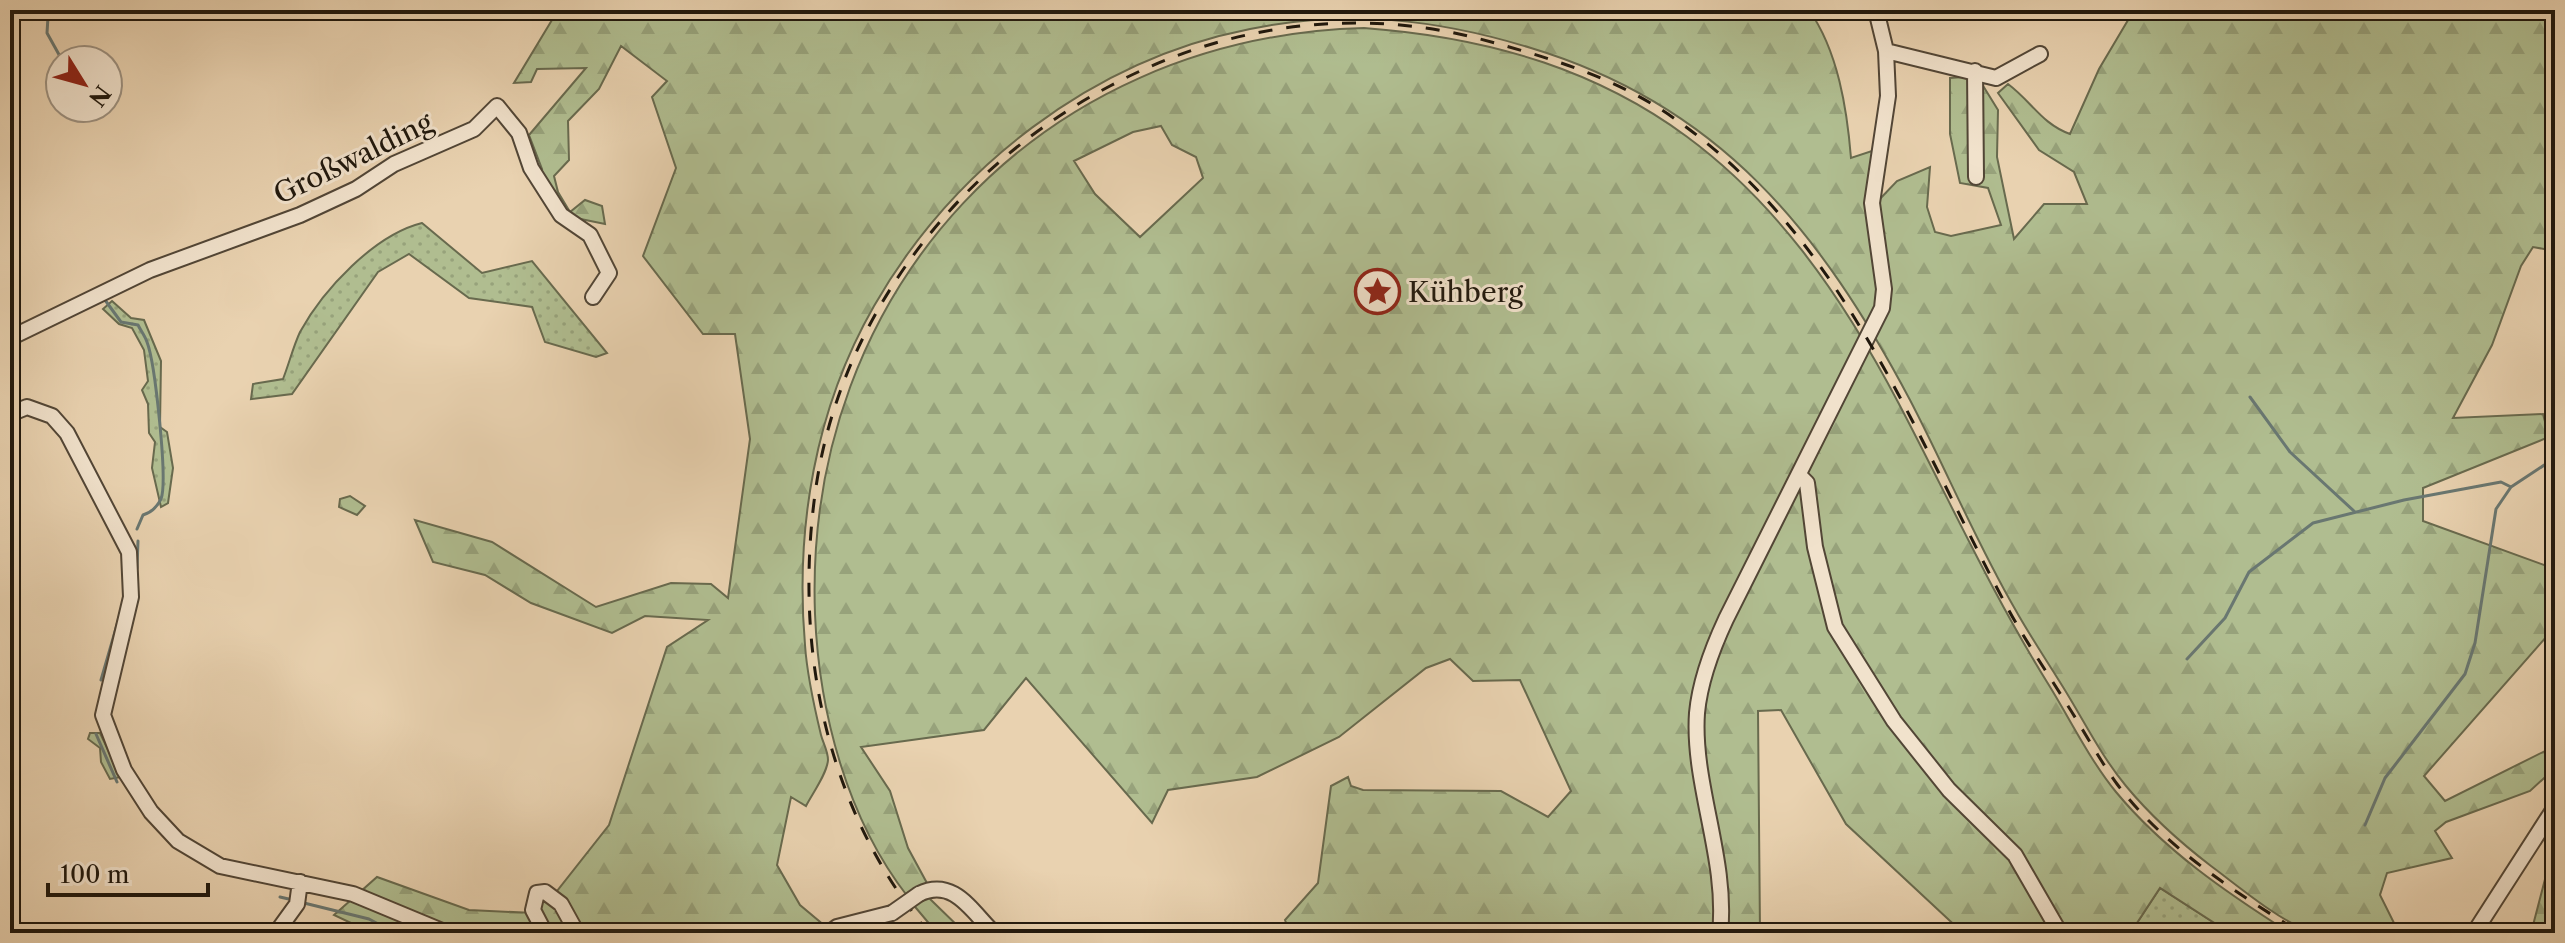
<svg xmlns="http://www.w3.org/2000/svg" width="2565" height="943" viewBox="0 0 2565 943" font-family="'Libre Caslon Text',serif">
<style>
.grass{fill:url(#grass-dots);stroke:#686a4e;stroke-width:2}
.forest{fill:url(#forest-firs);stroke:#686a4e;stroke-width:2;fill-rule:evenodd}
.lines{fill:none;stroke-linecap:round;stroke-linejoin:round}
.stream{stroke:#697771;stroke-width:3}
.minor-casing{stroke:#524636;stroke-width:18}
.minor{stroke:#f1e2cc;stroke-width:14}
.rail{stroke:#20180d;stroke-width:3;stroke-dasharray:14 14;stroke-linecap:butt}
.minor-bridge-casing{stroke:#524636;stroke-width:18;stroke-linecap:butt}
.minor-bridge{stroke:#f1e2cc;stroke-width:14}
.labels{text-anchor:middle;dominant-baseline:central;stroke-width:6;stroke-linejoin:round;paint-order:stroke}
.street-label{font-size:28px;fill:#20180d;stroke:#f1e2cc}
.poi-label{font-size:28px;fill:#20180d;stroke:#f1e2cc;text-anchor:start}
</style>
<defs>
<pattern id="grass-dots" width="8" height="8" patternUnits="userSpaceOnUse" patternTransform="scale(2)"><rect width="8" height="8" fill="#b0bd90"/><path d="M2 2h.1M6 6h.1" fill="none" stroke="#97a27b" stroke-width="1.8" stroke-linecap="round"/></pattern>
<pattern id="forest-firs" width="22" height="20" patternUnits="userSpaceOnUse" patternTransform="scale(2)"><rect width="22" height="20" fill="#b0bd90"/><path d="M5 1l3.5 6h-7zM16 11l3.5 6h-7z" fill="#97a27b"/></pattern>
</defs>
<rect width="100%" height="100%" fill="#e9d2b0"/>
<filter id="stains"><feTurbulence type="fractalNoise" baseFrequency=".0025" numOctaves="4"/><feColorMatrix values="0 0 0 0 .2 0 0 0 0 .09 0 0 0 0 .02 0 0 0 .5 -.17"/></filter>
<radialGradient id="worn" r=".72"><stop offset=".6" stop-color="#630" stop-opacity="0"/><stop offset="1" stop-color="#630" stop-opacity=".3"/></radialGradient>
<path class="grass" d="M 422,223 L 482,273 L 532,261 L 607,353 L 596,357 L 545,342 L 532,307 L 469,298 L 409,254 L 378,272 L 292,394 L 251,399 L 253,384 L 283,379 C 289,364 293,347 300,332 C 323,290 374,235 422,223 Z
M 112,301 L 131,318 L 144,320 L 161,361 L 160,427 L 167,432 L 173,468 L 168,503 L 161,507 L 152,468 L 155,442 L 149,433 L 148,404 L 142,390 L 148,381 L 144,350 L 132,328 L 119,324 L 103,309 Z
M 2160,888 L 2230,933 L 2125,933 L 2133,929 Z"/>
<path class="forest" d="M 558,10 L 1809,10 C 1838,51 1847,109 1851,158 L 1881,148 L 1868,204 L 1876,285 L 1877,202 L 1897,181 L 1930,167 L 1927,207 L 1935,232 L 1951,236 L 2001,225 L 1988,188 L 1960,183 L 1950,134 L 1950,78 L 1977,76 L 1998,110 L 1997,157 L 2014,239 L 2044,204 L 2087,204 L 2074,172 L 2039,150 L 1998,93 L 2008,84 C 2032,102 2042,124 2070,134 L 2099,69 L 2134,10 L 2555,10 L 2555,251 L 2533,247 L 2521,266 L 2492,345 L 2453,418 L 2543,414 L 2549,437 L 2423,488 L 2423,521 L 2555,569 L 2555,627 L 2424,776 L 2445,801 L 2555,746 L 2555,768 L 2530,791 L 2446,822 L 2435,831 L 2452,858 L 2387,873 L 2380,895 L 2399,933 C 2375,933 2329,939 2308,931 C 2277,919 2238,886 2211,866 C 2181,843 2150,815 2126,786 C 2101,756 2083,719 2063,687 C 2047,661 2030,636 2015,609 C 1976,542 1946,469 1910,400 C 1821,232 1720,105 1531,48 C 1437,19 1347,9 1250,29 C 1092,60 953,168 874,306 C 815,409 795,528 805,645 C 807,675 814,706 821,735 C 823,743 828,751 828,760 C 827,774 812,794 806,806 L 791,797 L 777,865 L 800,905 L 831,931 L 372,933 L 334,915 L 377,877 L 469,910 L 534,913 L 533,899 L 553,896 L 609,825 L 667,647 L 708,620 L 645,616 L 612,633 L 531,603 L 485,575 L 433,562 L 415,520 L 492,542 L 596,607 L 671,583 L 711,584 L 728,598 L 750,439 L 735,334 L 703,334 L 643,256 L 676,168 L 652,97 L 667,81 L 621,46 L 599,89 L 568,121 L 569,160 L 554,176 L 558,192 L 570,212 L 585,200 L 602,206 L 605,224 L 571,217 L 538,171 L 542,169 L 529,135 L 586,68 L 537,69 L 531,82 L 514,83 Z
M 1364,28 C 1633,48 1777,172 1899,404 C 1948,497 1991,592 2047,682 C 2069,717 2089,759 2116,792 C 2164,850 2227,893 2290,933 L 2230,933 L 2160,888 L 2133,929 L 2125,933 L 1963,933 L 1846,824 L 1781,710 L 1758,711 L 1760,933 L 1290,933 L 1285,920 L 1318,883 L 1331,786 L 1348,777 L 1351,786 L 1363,790 L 1501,791 L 1548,817 L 1571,791 L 1520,680 L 1473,681 L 1450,659 L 1426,668 L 1339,737 L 1257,777 L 1168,790 L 1152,823 L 1026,678 L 984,730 L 861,747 L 890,791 L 908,848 L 928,885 L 908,897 C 847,819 819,712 815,614 C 803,290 1040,37 1364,28 ZM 1161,126 L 1172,145 L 1196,157 L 1203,178 L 1140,237 L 1095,194 L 1074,161 L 1133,132 Z
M 350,496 L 365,506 L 357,515 L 339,507 L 340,499 Z
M 90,733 L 100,733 L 121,777 L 110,779 L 101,762 L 100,748 L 88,739 Z
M 2555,855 L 2555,933 L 2531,933 L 2550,860 Z
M 929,898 L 965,933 L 937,933 L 911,902 Z"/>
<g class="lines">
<path class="stream" d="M 42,10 L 48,17 L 47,33 L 62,60
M 105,300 L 121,322 L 138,325 C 141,331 145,336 147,342 C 155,363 168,481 161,499 C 157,507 150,513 143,515 L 137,529
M 2250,397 L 2290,452 L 2355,512
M 137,568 L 138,541
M 2187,659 L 2225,618 L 2249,572 L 2313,523 L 2404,500 L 2501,482 L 2511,487
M 101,680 L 121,611
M 96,734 L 117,782
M 2365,825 L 2385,778 L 2465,674 L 2475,643 L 2496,509 L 2511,487 L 2555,458
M 280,897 L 293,900
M 300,902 L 369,919 L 395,933"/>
<defs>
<path id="minor" d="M 1886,51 L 1996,78 L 2040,54
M 1975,71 L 1976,177
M 10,338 L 150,270 L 300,215 L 356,189 L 394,164 L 474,129 L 497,106 L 519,133 L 531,168 L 561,215 L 590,235 L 609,273 L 593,297
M 10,414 L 27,407 L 52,416 L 67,433 L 129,552 L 131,597 L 103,715 L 124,770 L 151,812 L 178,841 L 220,866 L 353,894 L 447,933
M 1799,475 L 1807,483 L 1815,547 L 1835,627 L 1894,721 L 1949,790 L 2015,855 L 2060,933
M 919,894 C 954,877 972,912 994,933
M 276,933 L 297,904 L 300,882
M 545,933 L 533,910 L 537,893 L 545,892 L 561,904 L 577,933
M 829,933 L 837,927 L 892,913
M 1720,933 C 1728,859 1692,784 1697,713 C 1700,680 1712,649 1726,619 L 1882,308 L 1884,289 L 1872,203 L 1888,96 L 1886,51 L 1876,10
M 2474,933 L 2555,807"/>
</defs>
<use href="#minor" class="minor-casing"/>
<use href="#minor" class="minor"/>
<path class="rail" d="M 929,933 C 825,808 793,646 816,487 C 841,316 959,165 1110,86 C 1224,25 1354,6 1480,39 C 1548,57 1618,78 1675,119 C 1843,237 1912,430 2006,605 C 2024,639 2047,672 2068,706 C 2084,731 2099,759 2117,784 C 2164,847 2235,892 2301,933"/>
<defs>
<path id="minor-bridge" d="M 892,913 L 919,894"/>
</defs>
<use href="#minor-bridge" class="minor-bridge-casing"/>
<use href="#minor-bridge" class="minor-bridge"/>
</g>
<defs>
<symbol id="sight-ring" viewBox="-11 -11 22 22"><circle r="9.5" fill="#f1e2cc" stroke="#8f2418" stroke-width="1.5"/><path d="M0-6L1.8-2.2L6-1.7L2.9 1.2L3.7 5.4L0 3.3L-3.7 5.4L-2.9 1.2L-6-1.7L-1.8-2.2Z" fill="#8f2418"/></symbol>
</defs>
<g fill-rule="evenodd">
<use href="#sight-ring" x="1352" y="266" width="51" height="51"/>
</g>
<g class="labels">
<g class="street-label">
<text transform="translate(353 158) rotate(-26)">Großwalding</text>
</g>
<g class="poi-label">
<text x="1408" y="292">Kühberg</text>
</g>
</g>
<rect width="2565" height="943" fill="none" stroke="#e9d2b0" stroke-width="40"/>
<rect x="12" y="12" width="2541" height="919" fill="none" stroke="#20180d" stroke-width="4"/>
<rect x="20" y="20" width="2525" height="903" fill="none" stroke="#20180d" stroke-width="2"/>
<g transform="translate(84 84) rotate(127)"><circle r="38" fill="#f1e2cc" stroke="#9d9180" stroke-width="2"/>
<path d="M0-6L14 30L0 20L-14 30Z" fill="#8f2418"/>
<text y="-12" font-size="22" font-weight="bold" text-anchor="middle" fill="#20180d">N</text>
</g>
<path d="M48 883v12h160v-12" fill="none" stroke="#20180d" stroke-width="4"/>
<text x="60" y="883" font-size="24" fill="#20180d" stroke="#f1e2cc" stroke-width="6" paint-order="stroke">100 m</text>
<rect width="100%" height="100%" filter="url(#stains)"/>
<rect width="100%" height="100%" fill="url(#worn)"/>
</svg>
